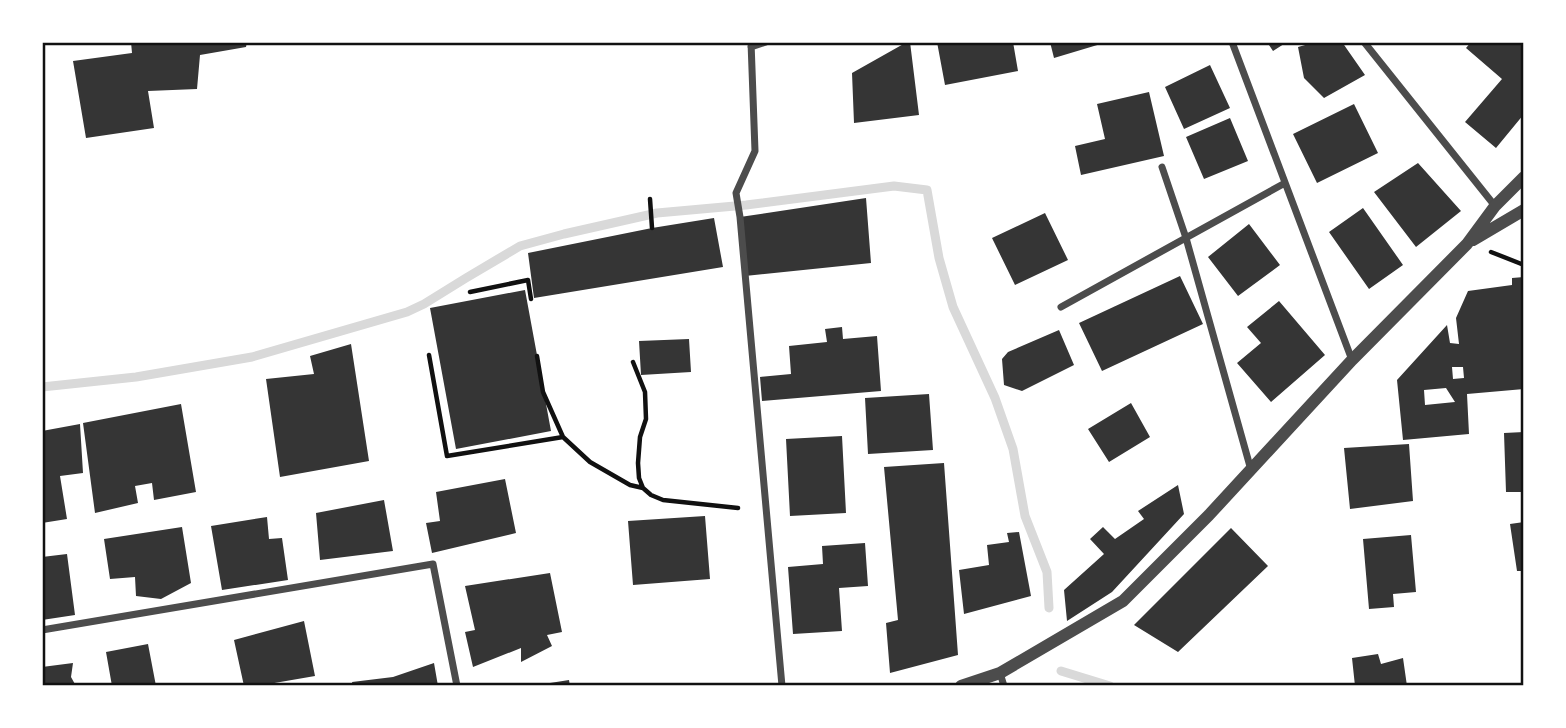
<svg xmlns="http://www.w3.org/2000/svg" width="1566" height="728" viewBox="0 0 1566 728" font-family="Bitter,serif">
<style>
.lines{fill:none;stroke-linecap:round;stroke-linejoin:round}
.stream{stroke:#d9d9d9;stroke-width:9}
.building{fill:#353535;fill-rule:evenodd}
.path{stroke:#111;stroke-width:4.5}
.minor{stroke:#4c4c4c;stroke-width:7}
.tertiary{stroke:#4c4c4c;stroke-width:12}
.neatline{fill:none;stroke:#111;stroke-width:2.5}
</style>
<rect width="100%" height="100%" fill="#fff"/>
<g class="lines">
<path class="stream" d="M 42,387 L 136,377 L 252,357 L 407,312 L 424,304 L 466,278 L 520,246 L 564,234 L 657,213 L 746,205 L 894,186 L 927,190 L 939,258 L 953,307 L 995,398 L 1013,449 L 1025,516 L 1047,572 L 1049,608
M 1061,671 L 1110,686"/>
</g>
<path class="building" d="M 131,42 L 247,42 L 246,47 L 200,55 L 197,89 L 148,91 L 154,128 L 86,138 L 73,61 L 132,53 Z
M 907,42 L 910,42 L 919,115 L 854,123 L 852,73 Z
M 937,42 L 1013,42 L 1018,71 L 945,85 Z
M 1050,42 L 1104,42 L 1104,43 L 1054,58 Z
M 1267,42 L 1287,42 L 1273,51 Z
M 1316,42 L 1342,42 L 1365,75 L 1324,98 L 1304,78 L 1298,47 Z
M 1471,42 L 1524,42 L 1524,114 L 1496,148 L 1465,122 L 1502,79 L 1466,48 Z
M 1210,65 L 1230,108 L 1184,129 L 1165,87 Z
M 1149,92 L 1164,156 L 1081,175 L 1075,146 L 1105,139 L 1097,104 Z
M 1354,104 L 1378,153 L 1317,183 L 1293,134 Z
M 1230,118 L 1248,161 L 1204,179 L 1186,137 Z
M 1418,163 L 1461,211 L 1416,247 L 1374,192 Z
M 866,198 L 871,263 L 745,276 L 740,217 Z
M 1363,208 L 1403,265 L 1369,289 L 1329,232 Z
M 1045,213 L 1068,260 L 1015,285 L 992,238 Z
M 714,218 L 723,267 L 534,298 L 528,253 L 652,228 Z
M 1249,224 L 1280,265 L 1238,296 L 1208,257 Z
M 1180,276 L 1203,324 L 1102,371 L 1079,323 Z
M 1524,277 L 1524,389 L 1467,394 L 1469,434 L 1403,440 L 1397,380 L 1447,325 L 1450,343 L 1459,344 L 1456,318 L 1468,291 L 1512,285 L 1512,278 ZM 1452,367 L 1463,367 L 1464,378 L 1453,379 ZM 1446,388 L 1455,402 L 1425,405 L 1424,390 Z
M 525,290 L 551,431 L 456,449 L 430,308 Z
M 1279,301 L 1325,355 L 1271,402 L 1237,363 L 1261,343 L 1247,327 Z
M 842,327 L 843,339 L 877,336 L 881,391 L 762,401 L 760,377 L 791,374 L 789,346 L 827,342 L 825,329 Z
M 1059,330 L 1074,365 L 1022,391 L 1004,385 L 1002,359 L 1008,352 Z
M 689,339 L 691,372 L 641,375 L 639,341 Z
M 351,344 L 369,461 L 280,477 L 266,379 L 314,374 L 310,356 Z
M 929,394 L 933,450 L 868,454 L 865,398 Z
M 1131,403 L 1150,437 L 1109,462 L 1088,429 Z
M 181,404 L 196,492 L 154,500 L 152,483 L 135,486 L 138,503 L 95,513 L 83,423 Z
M 80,424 L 83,473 L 60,476 L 67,519 L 42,523 L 42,431 Z
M 1524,432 L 1524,492 L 1506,492 L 1504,433 Z
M 842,436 L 846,513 L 790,516 L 786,439 Z
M 1409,444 L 1413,501 L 1350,509 L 1344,448 Z
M 944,463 L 958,655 L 890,673 L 886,623 L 898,620 L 884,467 Z
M 505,479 L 516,533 L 432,553 L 426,523 L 440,521 L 436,492 Z
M 1178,485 L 1184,514 L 1112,592 L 1067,621 L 1064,590 L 1104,554 L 1090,539 L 1103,527 L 1115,539 L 1144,519 L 1138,511 Z
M 384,500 L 393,551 L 320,560 L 316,513 Z
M 705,516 L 710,579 L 633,585 L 628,521 Z
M 267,517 L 269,539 L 282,538 L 288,580 L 222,590 L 211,526 Z
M 1524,522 L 1524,571 L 1517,571 L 1510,524 Z
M 182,527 L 191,583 L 161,599 L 136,596 L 135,577 L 110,579 L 104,539 Z
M 1231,528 L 1268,566 L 1178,652 L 1134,625 Z
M 1019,532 L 1031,596 L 964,614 L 959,570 L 989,565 L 987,545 L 1009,542 L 1007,533 Z
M 1411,535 L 1416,592 L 1393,594 L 1394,607 L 1369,609 L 1363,539 Z
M 865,543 L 868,586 L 839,588 L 842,631 L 793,634 L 788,567 L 823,564 L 822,546 Z
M 67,554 L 75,615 L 42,620 L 42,557 Z
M 550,573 L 562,632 L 547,635 L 552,646 L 521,662 L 521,648 L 473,667 L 465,632 L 475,630 L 465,586 Z
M 304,621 L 315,676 L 257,686 L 244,686 L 234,640 Z
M 148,644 L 156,686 L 112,686 L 106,652 Z
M 1378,654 L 1381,664 L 1403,658 L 1407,686 L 1355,686 L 1352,658 Z
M 73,663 L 71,677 L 76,686 L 42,686 L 42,667 Z
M 434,663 L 438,686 L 353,686 L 352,682 L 393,677 Z
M 569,680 L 570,686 L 545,686 L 550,683 Z"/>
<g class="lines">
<path class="path" d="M 650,199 L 652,228
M 1491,252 L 1524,265
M 470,292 L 528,280 L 531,299
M 429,355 L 447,456 L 563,437
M 537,356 L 543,392 L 563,437 L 590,462 L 630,485 L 643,488
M 633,362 L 645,392 L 646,419 L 640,437 L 638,463 L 639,478 L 643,488 L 651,495 L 663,500 L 738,508"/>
<path class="minor" d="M 751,42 L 755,151 L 736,193 L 740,217 L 782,686
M 1232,42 L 1352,360
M 1364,42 L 1495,206
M 751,47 L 766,42
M 1162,167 L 1186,238 L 1251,470
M 1061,307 L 1285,183
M 42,630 L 433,564 L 457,686
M 1000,673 L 1004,686"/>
<path class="tertiary" d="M 1473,240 L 1524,210
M 961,686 L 1000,673 L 1123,601 L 1209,515 L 1352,360 L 1467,244 L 1495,206 L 1524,177"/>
</g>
<rect width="1566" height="728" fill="none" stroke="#ffffff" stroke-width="88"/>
<rect x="44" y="44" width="1478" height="640" class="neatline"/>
</svg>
